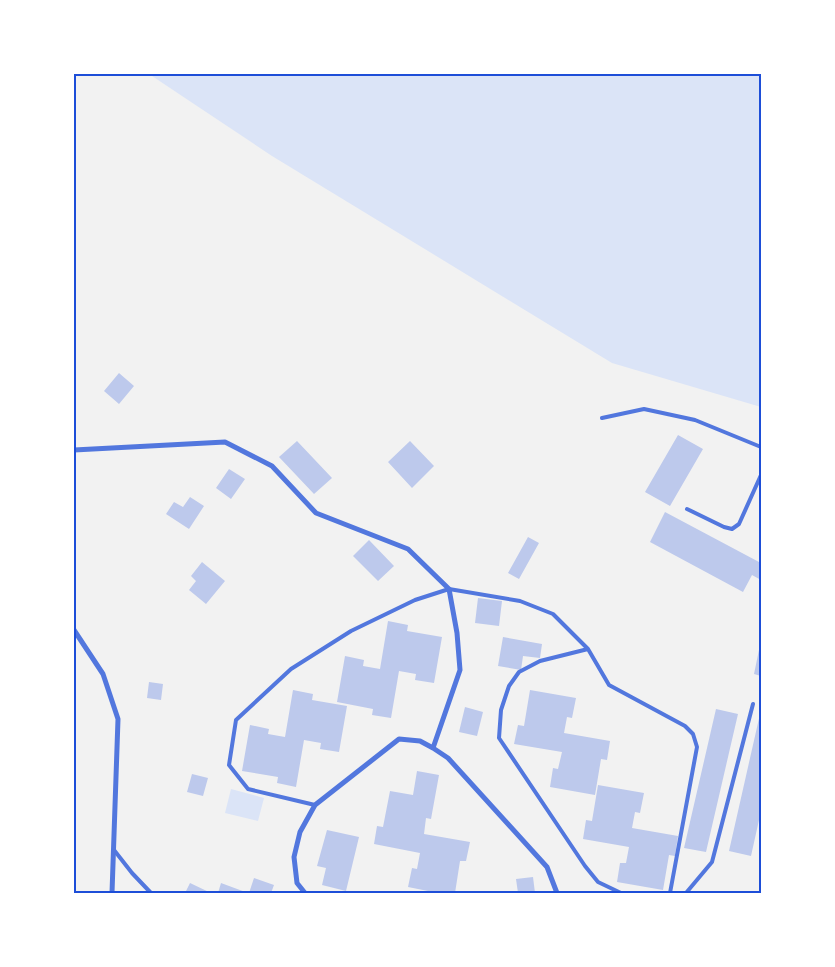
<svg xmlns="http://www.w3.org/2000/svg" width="835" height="967" viewBox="0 0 835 967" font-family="'Titillium Web',sans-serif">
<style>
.green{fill:#dbe4f7}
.building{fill:#bdc9ec}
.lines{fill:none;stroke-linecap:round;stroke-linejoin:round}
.service{stroke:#5277de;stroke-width:4}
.minor{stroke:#5277de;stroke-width:5}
.neatline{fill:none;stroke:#1d4ed8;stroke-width:2}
</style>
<rect width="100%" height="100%" fill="#f2f2f2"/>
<path class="green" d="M 149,74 L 761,74 L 761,407 L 612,363 L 272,156 Z
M 231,789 L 264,798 L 258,821 L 225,813 Z"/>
<path class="building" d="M 119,373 L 134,386 L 119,404 L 104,391 Z
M 678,435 L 703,449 L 670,506 L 645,492 Z
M 297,441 L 332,478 L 314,494 L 279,457 Z
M 410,441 L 434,466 L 412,488 L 388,462 Z
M 229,469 L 245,479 L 231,499 L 216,488 Z
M 190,497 L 204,506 L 189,529 L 166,514 L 174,502 L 183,507 Z
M 665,512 L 759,562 L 761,558 L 761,580 L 752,575 L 743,592 L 650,542 Z
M 528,537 L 539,543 L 519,579 L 508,573 Z
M 369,540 L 394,566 L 378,581 L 353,556 Z
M 202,562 L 225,581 L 206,604 L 189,590 L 196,581 L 191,576 Z
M 478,598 L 502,601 L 499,626 L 475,623 Z
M 388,621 L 408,625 L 407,631 L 442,637 L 434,683 L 415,680 L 416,674 L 399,671 L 391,718 L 372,715 L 373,709 L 337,702 L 345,656 L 364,660 L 363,666 L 380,669 Z
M 503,637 L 542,644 L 540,658 L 523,656 L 521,670 L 498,666 Z
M 760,645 L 761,645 L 761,676 L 754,674 Z
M 149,682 L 163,684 L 161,700 L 147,698 Z
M 293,690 L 313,694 L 312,700 L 347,706 L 339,752 L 320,749 L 321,743 L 304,740 L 296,787 L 277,783 L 278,777 L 242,771 L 250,725 L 269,729 L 268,734 L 285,737 Z
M 530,690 L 576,698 L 572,718 L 567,717 L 564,733 L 610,741 L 607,760 L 601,759 L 595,795 L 550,787 L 553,768 L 558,769 L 562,752 L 514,744 L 518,725 L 524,726 Z
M 465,707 L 483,712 L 477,736 L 459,732 Z
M 716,709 L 738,714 L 706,852 L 684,848 Z
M 760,714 L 761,811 L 751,856 L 729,851 Z
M 417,771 L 439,775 L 431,819 L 426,818 L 424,834 L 470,842 L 466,861 L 460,861 L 455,893 L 438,893 L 408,887 L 412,868 L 417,869 L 420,853 L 374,844 L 377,826 L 383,827 L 390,791 L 413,795 Z
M 192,774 L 208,778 L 203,796 L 187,792 Z
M 598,785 L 644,793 L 640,813 L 635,812 L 632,828 L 678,836 L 675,856 L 669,855 L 663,890 L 617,882 L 620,863 L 626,863 L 629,847 L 583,839 L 586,820 L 592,821 Z
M 327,830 L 359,837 L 346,891 L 322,885 L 326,868 L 317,866 Z
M 533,877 L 535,893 L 518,893 L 516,879 Z
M 254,878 L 274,885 L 271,893 L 249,893 Z
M 190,883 L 211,893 L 185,893 Z
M 221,883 L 248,893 L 218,893 Z"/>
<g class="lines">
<path class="service" d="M 602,418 L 644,409 L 695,420 L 761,447
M 687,509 L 724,527 L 732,529 L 739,524 L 761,475
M 588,649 L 540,661 L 519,672 L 509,686 L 501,710 L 499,738 L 585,866 L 598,882 L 621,893
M 315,805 L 248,789 L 229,765 L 236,720 L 291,669 L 351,631 L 415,600 L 449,589 L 520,601 L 553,614 L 588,649 L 609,685 L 685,726 L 693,734 L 697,747 L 670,893
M 114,850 L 132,873 L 151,893
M 686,893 L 712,862 L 753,704"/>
<path class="minor" d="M 74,450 L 225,442 L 272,466 L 316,513 L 408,549 L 449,589 L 457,633 L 460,670 L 433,748
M 74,630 L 103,674 L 118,719 L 112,893
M 305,893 L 297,883 L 294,857 L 300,832 L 315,805 L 399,739 L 420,741 L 433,748 L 448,758 L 547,867 L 557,893"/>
</g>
<rect width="835" height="967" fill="none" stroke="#ffffff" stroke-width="150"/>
<rect x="75" y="75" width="685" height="817" class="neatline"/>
</svg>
